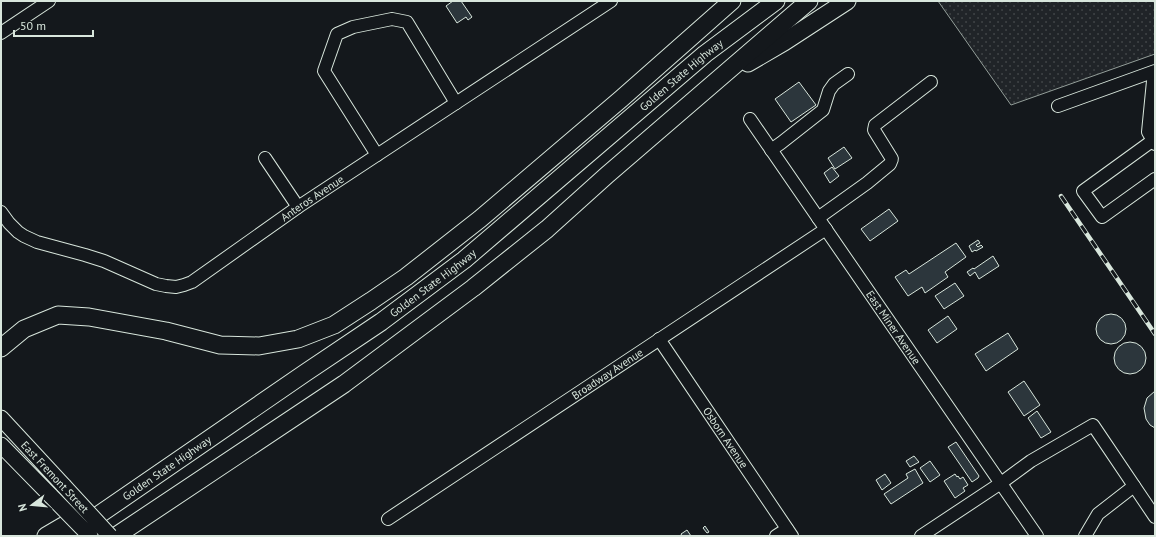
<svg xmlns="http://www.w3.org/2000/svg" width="1156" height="537" viewBox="0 0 1156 537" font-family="'PT Sans',sans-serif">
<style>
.grass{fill:url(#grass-dots);stroke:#939e99}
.building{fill:#2c363c;stroke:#d8e6dc}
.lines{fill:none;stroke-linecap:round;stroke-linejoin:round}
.minor-casing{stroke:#d8e6dc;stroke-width:14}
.major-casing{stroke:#d8e6dc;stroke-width:17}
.highway-casing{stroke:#d8e6dc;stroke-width:19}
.minor{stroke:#14181c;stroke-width:12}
.major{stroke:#14181c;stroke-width:15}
.highway{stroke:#14181c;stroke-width:17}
.rail-casing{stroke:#d8e6dc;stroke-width:4.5}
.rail{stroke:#14181c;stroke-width:3;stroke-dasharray:9;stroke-linecap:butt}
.major-bridge-casing{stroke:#d8e6dc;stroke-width:17;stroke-linecap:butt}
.major-bridge{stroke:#14181c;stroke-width:15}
.labels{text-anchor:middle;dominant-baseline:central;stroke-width:3;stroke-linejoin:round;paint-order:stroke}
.street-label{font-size:11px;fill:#d8e6dc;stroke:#14181c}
</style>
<defs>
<pattern id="grass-dots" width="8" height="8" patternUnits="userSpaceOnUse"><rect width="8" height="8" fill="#202428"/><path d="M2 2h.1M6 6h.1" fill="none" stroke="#404447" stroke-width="1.8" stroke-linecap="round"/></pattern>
</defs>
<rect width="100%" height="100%" fill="#14181c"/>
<path class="grass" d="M 938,1 L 1155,1 L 1155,54 L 1011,105 Z"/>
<path class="building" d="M 453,1 L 461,1 L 472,17 L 468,20 L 466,17 L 457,23 L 446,6 Z
M 799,82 L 816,105 L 791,122 L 775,99 Z
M 844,147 L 852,158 L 835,169 L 828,158 Z
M 832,167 L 839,176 L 830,183 L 824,173 Z
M 889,209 L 898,221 L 870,241 L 861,229 Z
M 978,240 L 980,243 L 976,245 L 978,247 L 981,245 L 983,247 L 976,251 L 975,250 L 972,252 L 969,246 Z
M 956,243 L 966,257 L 945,272 L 948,277 L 925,293 L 922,287 L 908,296 L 895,277 L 906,270 L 909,274 Z
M 993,256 L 999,266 L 979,279 L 975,272 L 970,276 L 967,272 L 973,268 L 974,269 Z
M 955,283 L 964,296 L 944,309 L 935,296 Z
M1096 329a15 15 0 1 1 30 0a15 15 0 1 1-30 0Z
M 948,316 L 957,329 L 937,343 L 928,330 Z
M 1008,333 L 1018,349 L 986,371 L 975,354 Z
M1114 358a16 16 0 1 1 32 0a16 16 0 1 1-32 0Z
M 1024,381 L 1040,405 L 1024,416 L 1008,392 Z
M 1155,391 L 1155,428 L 1150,425 L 1146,419 L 1144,408 L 1147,398 Z
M 1037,411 L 1051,432 L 1041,438 L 1028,418 Z
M 956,442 L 979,476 L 978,478 L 972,482 L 948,447 Z
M 914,456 L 919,462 L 910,467 L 906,461 Z
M 930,461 L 940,475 L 930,482 L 920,468 Z
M 915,469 L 923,483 L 891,504 L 884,494 L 908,478 L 906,474 Z
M 885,474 L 891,483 L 882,490 L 876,480 Z
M 955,474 L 957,477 L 958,476 L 960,479 L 963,477 L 968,485 L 963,488 L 965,491 L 955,498 L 944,481 Z
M 705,526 L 709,532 L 707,533 L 703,528 Z
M 687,530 L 691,536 L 682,536 L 681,534 Z"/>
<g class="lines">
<defs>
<g id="minor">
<path d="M 1,33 L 49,1"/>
<path d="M 1153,81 L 1148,132 L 1155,144"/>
<path d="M 1058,106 L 1155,71"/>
<path id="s1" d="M 750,119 L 1037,536"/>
<path d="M 1152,141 L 1083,191 L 1102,217 L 1155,179"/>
<path d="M 771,150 L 781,143 L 823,110 L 829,91 L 834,84 L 848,74"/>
<path d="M 377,155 L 324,71 L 337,34 L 353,27 L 392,19 L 407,22 L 456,103"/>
<path d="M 265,158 L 298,207"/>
<path id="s2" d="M 1,212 L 9,223 L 18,232 L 24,236 L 37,242 L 85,255 L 104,261 L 156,284 L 166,286 L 176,287 L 184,285 L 192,282 L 298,207 L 611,1"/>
<path d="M 818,218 L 867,183 L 890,164 L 892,159 L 874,130 L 875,125 L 931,82"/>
<path id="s3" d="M 659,339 L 792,536"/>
<path id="s4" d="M 388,519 L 826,229"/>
<path d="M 776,536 L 787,529"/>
<path d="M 921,536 L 1001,483 L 1031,461 L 1093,425 L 1155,517"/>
<path d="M 1085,536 L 1098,514 L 1134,486"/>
</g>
<path id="major" d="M 1,418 L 64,486
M 1,445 L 51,496"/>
<g id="highway">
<path d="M 748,63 L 784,42 L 847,1"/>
<path d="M 1,348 L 24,329 L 58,315 L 89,317 L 166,331 L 220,345 L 259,346 L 298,339 L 334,325 L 371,301 L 406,277 L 480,219 L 621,99 L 732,1"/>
<path d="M 46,536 L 63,526 L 80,526"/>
<path id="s5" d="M 68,536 L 305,373 L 381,322 L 464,260 L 705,54 L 776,1"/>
<path d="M 116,536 L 344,384 L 473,288 L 547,229 L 607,175 L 809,1"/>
</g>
</defs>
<use href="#minor" class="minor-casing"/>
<use href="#major" class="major-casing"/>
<use href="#highway" class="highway-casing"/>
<use href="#minor" class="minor"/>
<use href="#major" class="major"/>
<use href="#highway" class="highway"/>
<defs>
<path id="rail" d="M 1061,196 L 1155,334"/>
</defs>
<use href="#rail" class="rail-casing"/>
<use href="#rail" class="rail"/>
<defs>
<path id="major-bridge" d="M 64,486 L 110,536
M 51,496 L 90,536"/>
</defs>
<use href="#major-bridge" class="major-bridge-casing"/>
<use href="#major-bridge" class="major-bridge"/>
</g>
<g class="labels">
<g class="street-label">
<text stroke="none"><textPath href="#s5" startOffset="768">Golden State Highway</textPath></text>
<text stroke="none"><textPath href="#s2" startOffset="358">Anteros Avenue</textPath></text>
<text stroke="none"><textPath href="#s5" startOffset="444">Golden State Highway</textPath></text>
<text stroke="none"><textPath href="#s1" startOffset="253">East Miner Avenue</textPath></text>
<text stroke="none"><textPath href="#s4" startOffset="263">Broadway Avenue</textPath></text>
<text stroke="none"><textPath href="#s3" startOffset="119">Osborn Avenue</textPath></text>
<text stroke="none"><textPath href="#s5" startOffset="120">Golden State Highway</textPath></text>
<text transform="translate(55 477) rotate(47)">East Fremont Street</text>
</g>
</g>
<rect width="1156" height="537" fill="none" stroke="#d8e6dc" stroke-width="4"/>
<g transform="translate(32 505) rotate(254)" stroke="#14181c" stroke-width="3" paint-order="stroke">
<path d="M0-3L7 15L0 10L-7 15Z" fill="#d8e6dc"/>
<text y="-6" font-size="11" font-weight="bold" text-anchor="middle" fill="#d8e6dc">N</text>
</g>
<path d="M14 30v6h79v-6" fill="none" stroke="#d8e6dc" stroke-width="2"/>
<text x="20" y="30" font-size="12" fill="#d8e6dc" stroke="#14181c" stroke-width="3" paint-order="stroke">50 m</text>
</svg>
